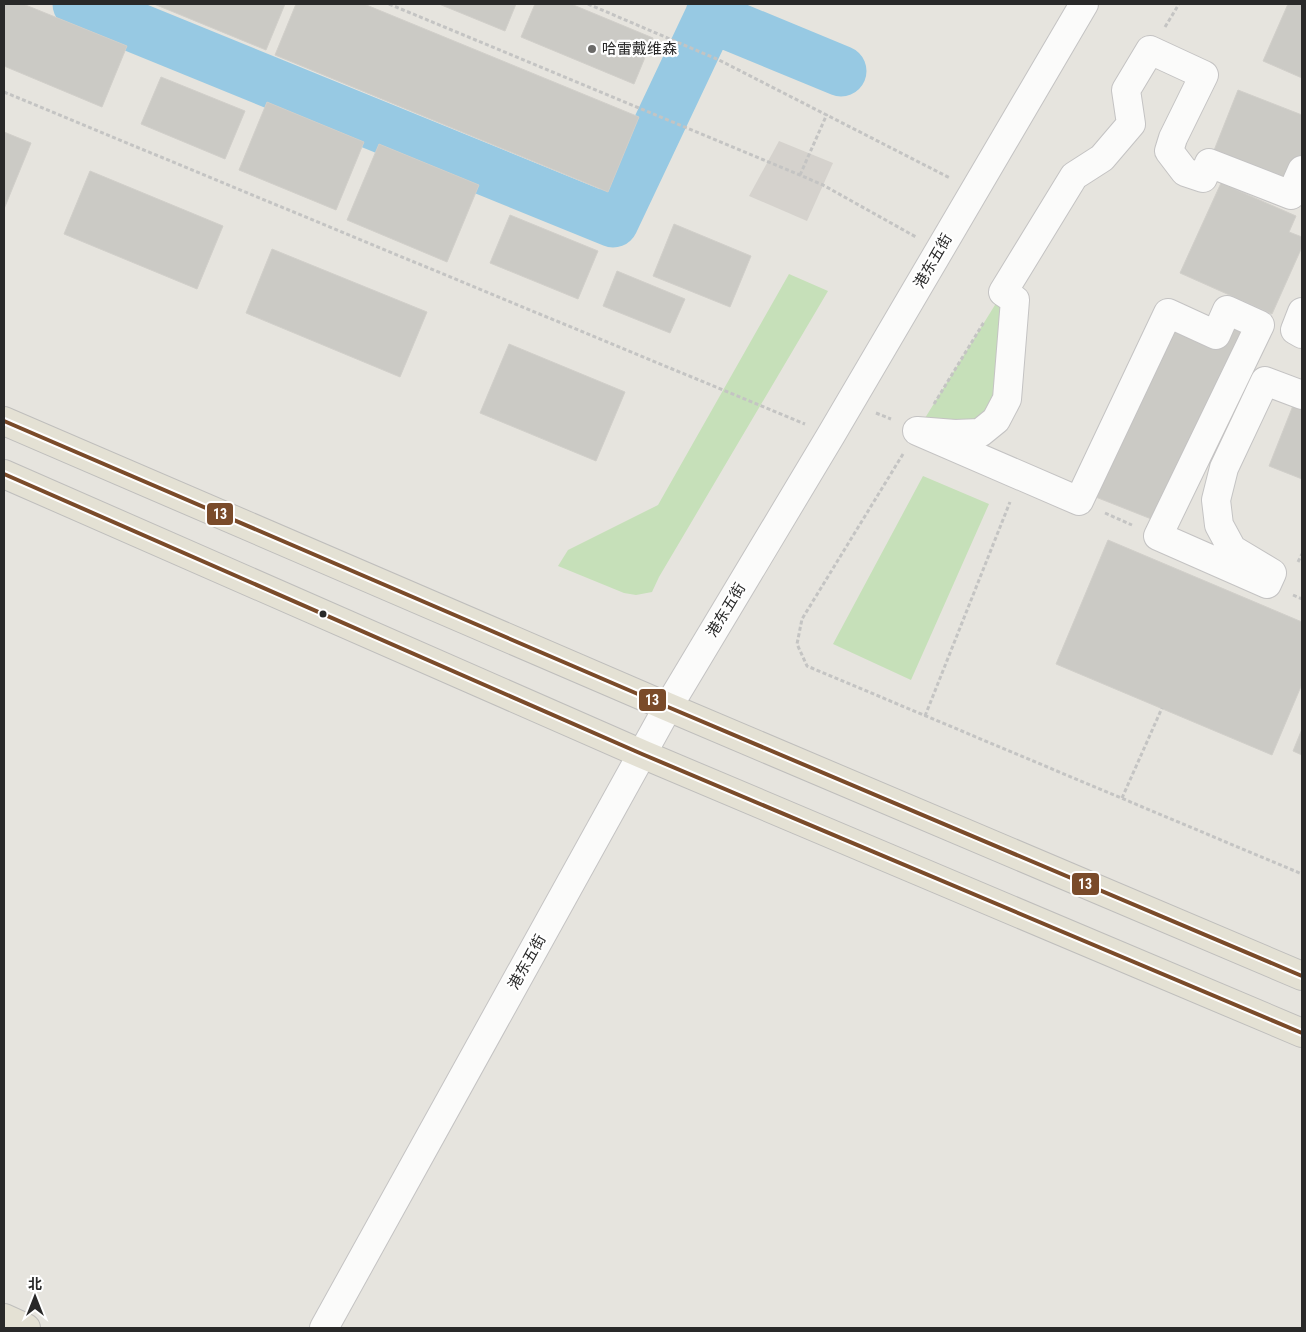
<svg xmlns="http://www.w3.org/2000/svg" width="1306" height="1332" viewBox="0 0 1306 1332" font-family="'Roboto Condensed','Noto Sans SC',sans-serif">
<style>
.green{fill:#c6e0b9}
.plaza{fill:#d5d2cd}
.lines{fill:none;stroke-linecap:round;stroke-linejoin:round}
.river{stroke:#97c9e3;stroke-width:51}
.building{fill:#cbcac5;stroke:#d1cfca}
.minor-casing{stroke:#c4c3c3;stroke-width:30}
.major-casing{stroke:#bfbebc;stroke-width:30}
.path{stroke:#c4c4c3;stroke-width:3;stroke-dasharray:4 2.5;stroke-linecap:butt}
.minor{stroke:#fbfbfa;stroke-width:28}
.major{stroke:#e4e1d4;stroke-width:28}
.bus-1-casing{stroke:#fff;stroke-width:8}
.bus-1{stroke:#7a4b2a;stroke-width:4}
.poi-dot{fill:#6b6a68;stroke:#fff;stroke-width:2}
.bus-dot{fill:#292929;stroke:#fff;stroke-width:2}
.labels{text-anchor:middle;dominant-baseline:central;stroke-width:4.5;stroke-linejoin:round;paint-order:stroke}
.poi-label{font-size:15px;fill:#292929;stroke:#fff;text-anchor:start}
.street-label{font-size:15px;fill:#292929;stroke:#fff}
.line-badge{stroke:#fff;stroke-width:2}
.badge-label{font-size:14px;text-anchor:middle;font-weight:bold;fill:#fff}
</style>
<rect width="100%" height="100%" fill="#e6e4de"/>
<path class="green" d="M 789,274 L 828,291 L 659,577 L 652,592 L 636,595 L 624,593 L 558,566 L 568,550 L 658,505 Z
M 1003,292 L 1012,345 L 980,433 L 917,431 Z
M 923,476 L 989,504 L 911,680 L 833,644 Z"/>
<path class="plaza" d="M 779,141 L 833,163 L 807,221 L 749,196 Z"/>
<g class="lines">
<path class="river" d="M 78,4 L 613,222 L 710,17 L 714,4
M 710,17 L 841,71"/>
</g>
<path class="building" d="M 4,4 L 23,4 L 127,46 L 102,107 L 4,66 Z
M 154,4 L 285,4 L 266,50 Z
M 296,4 L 364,4 L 639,117 L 608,192 L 275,55 Z
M 439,4 L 516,4 L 505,31 Z
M 535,4 L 571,4 L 653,38 L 634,84 L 521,37 Z
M 1288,4 L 1302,4 L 1302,78 L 1263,61 Z
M 161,77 L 245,111 L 225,159 L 141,124 Z
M 1238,90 L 1302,115 L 1302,167 L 1291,195 L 1209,163 Z
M 267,102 L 364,142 L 336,210 L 239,170 Z
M 4,132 L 31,143 L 4,209 Z
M 379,144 L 479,185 L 447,262 L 347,220 Z
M 90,171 L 223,226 L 197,289 L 64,234 Z
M 1221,183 L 1296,216 L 1289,232 L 1302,237 L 1302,247 L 1272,314 L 1180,273 Z
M 510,215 L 598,251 L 578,299 L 490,263 Z
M 674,224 L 751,256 L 730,307 L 653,276 Z
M 272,249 L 427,312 L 400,377 L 246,313 Z
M 617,271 L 685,299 L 670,333 L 603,306 Z
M 1227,310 L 1260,325 L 1164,524 L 1083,492 L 1168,313 L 1216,335 Z
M 509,344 L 625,392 L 596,461 L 480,413 Z
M 1298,393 L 1302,395 L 1302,479 L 1269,466 Z
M 1108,540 L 1302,622 L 1302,684 L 1272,755 L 1056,664 Z
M 1302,729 L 1302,755 L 1293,751 Z"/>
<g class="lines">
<defs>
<path id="minor" d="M 1302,170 L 1291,195 L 1209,163 L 1203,178 L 1185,172 L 1169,151 L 1173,138 L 1204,75 L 1150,50 L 1126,90 L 1131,124 L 1102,158 L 1074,176 L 1003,292 L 1015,300 L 1007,399 L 996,420 L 980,433 L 955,434 L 917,431 L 1079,501 L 1168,313 L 1216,335 L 1227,310 L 1260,325 L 1158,536 L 1267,584 L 1272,573 L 1232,549 L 1219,525 L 1216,500 L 1224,468 L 1265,381 L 1302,395
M 1302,312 L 1295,330 L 1302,334
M 324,1328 L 668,707 L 831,435 L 1084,4"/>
<path id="major" d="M 4,421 L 668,707 L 1302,976
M 4,474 L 642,754 L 1302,1033
M 4,1318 L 26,1328"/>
</defs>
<use href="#minor" class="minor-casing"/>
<use href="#major" class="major-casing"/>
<path class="path" d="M 389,4 L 800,175 L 823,185 L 916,237
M 588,4 L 719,60 L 950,178
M 1165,27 L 1179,4
M 4,92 L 805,424
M 800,175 L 827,114
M 934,404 L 984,322
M 876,413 L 891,419
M 903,454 L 802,619 L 797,644 L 807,666 L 1302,874
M 1105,513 L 1132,525
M 1298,562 L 1302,554
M 1293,595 L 1302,599
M 925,716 L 1010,502
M 1122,798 L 1162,708"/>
<use href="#minor" class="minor"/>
<use href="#major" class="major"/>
<defs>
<path id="bus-1" d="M 4,421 L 668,707 L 1302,976
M 4,474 L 642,754 L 1302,1033"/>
</defs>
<use href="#bus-1" class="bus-1-casing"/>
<use href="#bus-1" class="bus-1"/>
</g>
<circle class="poi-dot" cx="592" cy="49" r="5"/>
<circle class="bus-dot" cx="323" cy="614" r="4.5"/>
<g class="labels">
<g class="poi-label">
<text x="602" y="49">哈雷戴维森</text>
</g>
<g class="street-label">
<text transform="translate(933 261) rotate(-60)">港东五街</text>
<text transform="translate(726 610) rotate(-59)">港东五街</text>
<text transform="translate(527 962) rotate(-61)">港东五街</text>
</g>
</g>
<g class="line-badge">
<rect x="206" y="502" width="28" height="24" rx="5" fill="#7a4b2a"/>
<rect x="638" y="688" width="29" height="24" rx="5" fill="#7a4b2a"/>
<rect x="1071" y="872" width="29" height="24" rx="5" fill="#7a4b2a"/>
</g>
<g class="badge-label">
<text x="220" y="519">13</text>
<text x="652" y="705">13</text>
<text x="1085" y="889">13</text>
</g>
<rect width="1306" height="1332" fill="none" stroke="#292929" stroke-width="10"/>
<g transform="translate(35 1297)" stroke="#ffffff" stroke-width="4" paint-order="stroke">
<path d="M0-4L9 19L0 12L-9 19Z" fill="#292929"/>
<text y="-8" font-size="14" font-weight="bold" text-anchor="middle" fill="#292929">北</text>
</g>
</svg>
